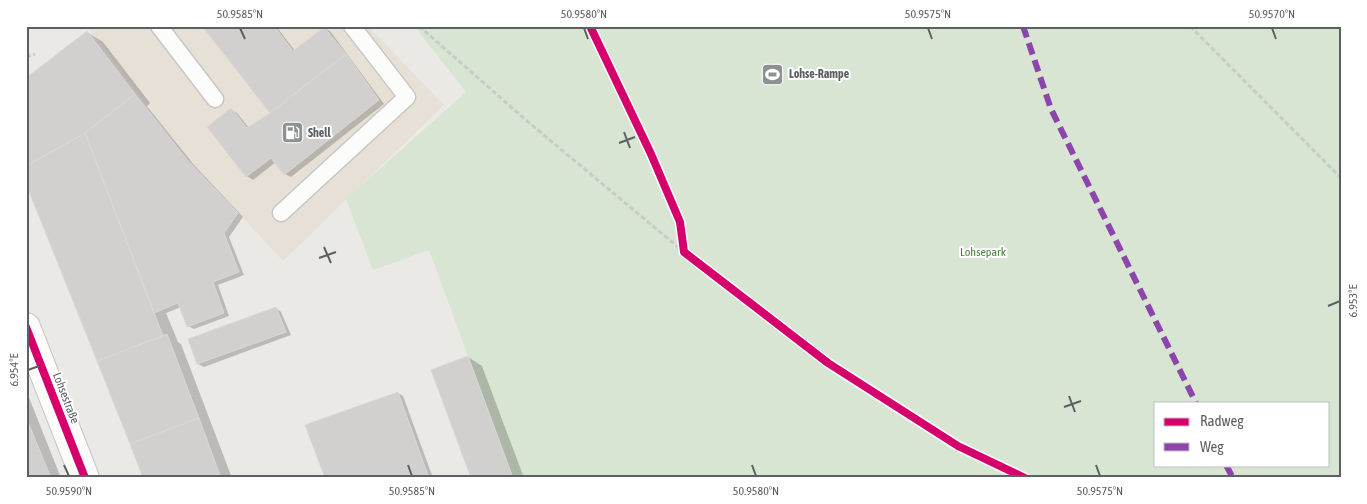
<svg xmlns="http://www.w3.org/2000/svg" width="1367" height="504" viewBox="0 0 1367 504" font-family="'Asap Condensed',sans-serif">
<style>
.commercial{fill:#e7e0d6}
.green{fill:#d8e5d3;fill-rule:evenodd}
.shadow{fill:#0003}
.building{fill:#d2d0cf;stroke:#dad8d6}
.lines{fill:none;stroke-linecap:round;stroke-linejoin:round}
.service-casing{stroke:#c7c7c6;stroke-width:19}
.minor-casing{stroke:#c7c7c6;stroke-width:30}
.path{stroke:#c7ccc9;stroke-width:3;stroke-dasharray:5 2.5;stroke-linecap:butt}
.service{stroke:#fcfcfb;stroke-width:16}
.minor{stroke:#fcfcfb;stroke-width:28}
.quiet{stroke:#8e44ad;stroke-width:6;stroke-dasharray:12 6;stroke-linecap:butt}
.cycleway-casing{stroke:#fff;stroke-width:11}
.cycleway{stroke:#d6006c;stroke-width:8}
.ticks{fill:none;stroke:#5c6063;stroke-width:2}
.labels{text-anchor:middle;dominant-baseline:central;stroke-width:4;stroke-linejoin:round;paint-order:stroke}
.poi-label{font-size:12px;font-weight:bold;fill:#5c6063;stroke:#fff;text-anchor:start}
.park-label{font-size:12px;fill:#47803e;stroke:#fff}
.street-label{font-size:12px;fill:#5c6063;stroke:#fff}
.neatline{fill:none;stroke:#5c6063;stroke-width:2}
.ticks-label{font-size:12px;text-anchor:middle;fill:#5c6063}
</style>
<rect width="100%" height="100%" fill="#ebe9e6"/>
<path class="commercial" d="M 94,26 L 368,26 L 444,105 L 283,261 L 189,160 L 90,30 Z"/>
<path class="green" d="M 414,26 L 1341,26 L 1341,478 L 513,478 L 429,250 L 373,270 L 346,199 L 466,92 ZM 1156,403 L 1328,403 L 1328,465 L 1156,465 Z"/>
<path class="shadow" d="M 203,26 L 276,26 L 295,51 L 324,28 L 330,31 L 384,104 L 291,177 L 285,174 L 276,162 L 253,180 L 247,176 L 209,128 L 231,110 L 237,113 L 249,128 L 272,114 Z
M 87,32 L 103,42 L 150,103 L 147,106 L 194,165 L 243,217 L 229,237 L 244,275 L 218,285 L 229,316 L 194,329 L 188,326 L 181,307 L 166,313 L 178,342 L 181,344 L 232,478 L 144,478 L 30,188 L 26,186 L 26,80 Z
M 276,308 L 281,312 L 291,335 L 204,367 L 198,364 Z
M 468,357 L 482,366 L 524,478 L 472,478 Z
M 26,390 L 61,478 L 26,478 Z
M 398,393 L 403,396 L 433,478 L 326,478 Z"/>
<path class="building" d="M 202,26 L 274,26 L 293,51 L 324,27 L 346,54 L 270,113 Z
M 87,31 L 135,94 L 85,133 L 26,166 L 26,78 Z
M 346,54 L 379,100 L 284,175 L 271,158 L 246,177 L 207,127 L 231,108 L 247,128 L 270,113 Z
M 135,94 L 188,161 L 238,213 L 224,233 L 239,272 L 213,282 L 224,313 L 187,327 L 178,303 L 154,313 L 85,133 Z
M 85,133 L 163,336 L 97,361 L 26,184 L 26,166 Z
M 276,307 L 286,332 L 197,364 L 188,339 Z
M 167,334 L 199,418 L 130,444 L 97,361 Z
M 468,356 L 513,478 L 471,478 L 431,370 Z
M 398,392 L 429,478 L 325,478 L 305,425 Z
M 199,418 L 221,478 L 143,478 L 130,444 Z
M 28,422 L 51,478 L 26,478 L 26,423 Z"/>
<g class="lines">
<defs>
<path id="service" d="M 159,26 L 215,99
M 281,213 L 407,97 L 352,26"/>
<path id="minor" d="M 26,327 L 85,478"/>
</defs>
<use href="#service" class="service-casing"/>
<use href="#minor" class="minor-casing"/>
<path class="path" d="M 419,26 L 527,121 L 684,252 L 828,363 L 958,446 L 1025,478
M 590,26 L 651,154 L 680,222 L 684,252
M 1190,26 L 1341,178
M 26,48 L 28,45
M 26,57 L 35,54"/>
<use href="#service" class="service"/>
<use href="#minor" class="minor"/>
<path class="quiet" d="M 1023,26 L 1051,109 L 1196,403
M 1226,465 L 1233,478"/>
<defs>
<path id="cycleway" d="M 590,26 L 651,154 L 680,222 L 684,252 L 828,363 L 958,446 L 1025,478
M 26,327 L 85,478"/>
</defs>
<use href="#cycleway" class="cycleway-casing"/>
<use href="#cycleway" class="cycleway"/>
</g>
<path class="ticks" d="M 240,28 L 245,39M 584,28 L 588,39M 928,28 L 932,39M 1272,28 L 1276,39M 624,132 L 630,148M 619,143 L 635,137M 324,247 L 331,263M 319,258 L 336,252M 1328,306 L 1340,301M 28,370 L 39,366M 1069,396 L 1075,412M 1064,407 L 1081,401M 64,465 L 69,476M 408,465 L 412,476M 752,465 L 756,476M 1096,465 L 1100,476"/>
<defs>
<symbol id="stadium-square" viewBox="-11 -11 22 22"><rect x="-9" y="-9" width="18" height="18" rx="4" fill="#8e9091" stroke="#fff"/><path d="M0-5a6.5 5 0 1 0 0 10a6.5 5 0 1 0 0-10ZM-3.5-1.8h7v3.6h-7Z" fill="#fff"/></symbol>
<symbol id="fuel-square" viewBox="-11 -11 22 22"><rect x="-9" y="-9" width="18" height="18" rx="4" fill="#8e9091" stroke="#fff"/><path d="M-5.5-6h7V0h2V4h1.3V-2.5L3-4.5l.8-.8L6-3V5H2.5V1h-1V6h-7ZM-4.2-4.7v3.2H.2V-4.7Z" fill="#fff"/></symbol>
</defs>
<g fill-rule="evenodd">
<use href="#stadium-square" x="760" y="62" width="25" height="25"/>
<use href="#fuel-square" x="280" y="120" width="25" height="25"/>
</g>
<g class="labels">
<g class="poi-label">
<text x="789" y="74">Lohse-Rampe</text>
<text x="308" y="133">Shell</text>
</g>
<g class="park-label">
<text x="983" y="252">Lohsepark</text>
</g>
<g class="street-label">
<text transform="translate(66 398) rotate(69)">Lohsestraße</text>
</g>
</g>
<rect width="1367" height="504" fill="none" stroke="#ffffff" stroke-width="55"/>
<rect x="1154" y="402" width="175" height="65" fill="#ffffff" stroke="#bebfc1"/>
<rect x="1164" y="418" width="25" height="8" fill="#d6006c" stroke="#bebfc1"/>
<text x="1200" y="426" font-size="15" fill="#5c6063">Radweg</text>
<rect x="1164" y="443" width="25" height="8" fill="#8e44ad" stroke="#bebfc1"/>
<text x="1200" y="452" font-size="15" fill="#5c6063">Weg</text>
<rect x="28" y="28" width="1312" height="448" class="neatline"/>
<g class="ticks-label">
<text x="240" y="18">50.9585°N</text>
<text x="584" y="18">50.9580°N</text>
<text x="928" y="18">50.9575°N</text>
<text x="1272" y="18">50.9570°N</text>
<text transform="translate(1353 301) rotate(-90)" y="4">6.953°E</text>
<text transform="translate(14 370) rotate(-90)" y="4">6.954°E</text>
<text x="69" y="495">50.9590°N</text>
<text x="412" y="495">50.9585°N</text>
<text x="756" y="495">50.9580°N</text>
<text x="1100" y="495">50.9575°N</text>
</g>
</svg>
